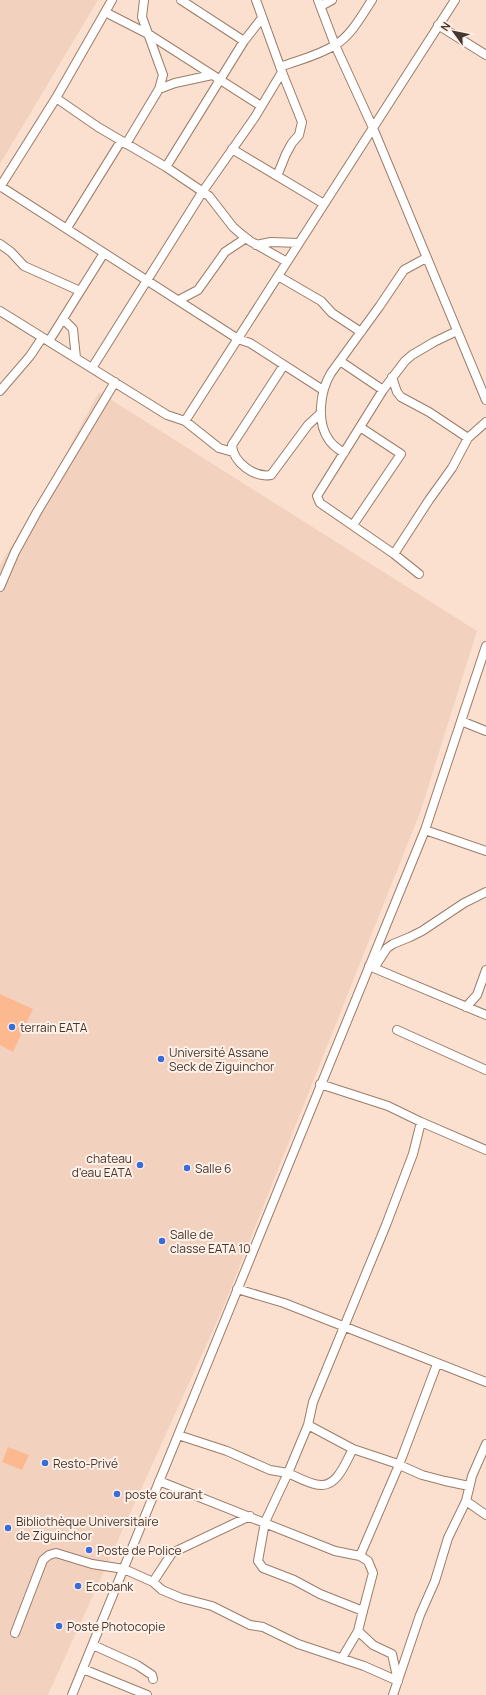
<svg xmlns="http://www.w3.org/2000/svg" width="486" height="1695" viewBox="0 0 486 1695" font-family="Manrope,sans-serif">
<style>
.built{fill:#f2d2be}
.green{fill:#fcb990}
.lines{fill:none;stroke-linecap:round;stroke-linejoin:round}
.minor-casing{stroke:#9b7c69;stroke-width:10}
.minor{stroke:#fff;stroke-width:8}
.poi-dot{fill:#386cdb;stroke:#fff0e8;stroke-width:1.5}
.labels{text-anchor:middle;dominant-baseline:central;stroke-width:4;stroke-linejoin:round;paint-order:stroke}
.poi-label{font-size:12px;fill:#45372f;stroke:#fff0e8;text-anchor:start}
</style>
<rect width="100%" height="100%" fill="#fce0cf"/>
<path class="built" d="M 0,0 L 98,0 L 0,164 Z
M 99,392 L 477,631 L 421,810 L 223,1308 L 48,1695 L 0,1695 L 0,565 L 52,479 Z"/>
<path class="green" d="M 0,994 L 33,1009 L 13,1052 L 0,1045 Z
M 8,1447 L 29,1455 L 22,1470 L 2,1462 Z"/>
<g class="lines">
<defs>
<path id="minor" d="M 181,0 L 244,41
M 256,0 L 282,72 L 302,122 L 299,135 L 292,143 L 286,154 L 277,176
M 318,0 L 335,45 L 373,128 L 486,400
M 321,6 L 332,0
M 105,12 L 150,35 L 261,106
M 438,25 L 486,55
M 280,67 C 298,60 318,56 335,45 C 351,36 362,15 372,0
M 159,89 L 175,83 L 212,75
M 56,98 L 98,127 L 166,167 L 209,196 L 233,227 L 241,234 L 250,241 L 287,262
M 126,144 L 159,89 L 163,75 L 142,17 L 144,0
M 232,149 L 324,204
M 166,167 L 244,41 L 262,18
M 0,186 L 238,339 L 250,343 L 323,390
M 0,187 L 56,98 L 112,0
M 67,228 L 121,141
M 0,244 L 11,252 L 24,266 L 80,291
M 256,245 L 271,242 L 299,243
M 278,276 L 321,301 L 332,313 L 361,332
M 179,300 L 198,290 L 225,252 L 246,238
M 0,311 L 167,415 L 185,421 L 219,448 L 233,452
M 63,319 L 73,329 L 76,358
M 49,341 L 104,253
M 340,361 L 383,390
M 284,365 L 232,445 C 233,462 254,478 271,475 L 308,425 L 321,413
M 92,368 L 203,191 L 255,117 L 282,72
M 392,377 L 397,392 L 401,397 L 429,412 L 468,438
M 0,391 L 30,356 L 42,338
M 185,421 L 455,0
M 344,453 C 338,449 333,446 329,440 C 316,422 320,391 331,373 L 379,307 L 404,270 L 426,258
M 353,525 L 401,454 L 360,427
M 394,554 L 429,500 L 452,468 L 468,438 L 486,422
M 419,574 L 394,554 L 320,503 L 317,496 L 383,390 L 405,361 L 412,355 L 434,342 L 457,331
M 0,587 L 15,552 L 37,512 L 115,382
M 461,721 L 486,731
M 425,830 L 486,851
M 369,966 L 486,1015
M 374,968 L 387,948 L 393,944 L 410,937 L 422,931 L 464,903 L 486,892
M 466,1007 L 477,995 L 486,970
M 397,1030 L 486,1070
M 320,1084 L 388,1106 L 421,1122 L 486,1150
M 237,1289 L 284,1303 L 486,1382
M 308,1425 L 353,1449 L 395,1463 L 422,1475 L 445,1481 L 469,1486
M 178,1435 L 227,1451 L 270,1470 L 288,1473 L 308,1425 L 313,1402 L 386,1225 L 413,1154 L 421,1122
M 353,1449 C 346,1461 338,1486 321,1485 C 311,1485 297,1477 288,1473 L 265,1522 L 258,1561 L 263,1568 L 294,1580 L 320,1594 L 363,1611 L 358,1631 L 373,1645 L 392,1654 L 398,1681
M 159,1481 L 335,1551 L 360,1556 L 399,1465 L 437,1364
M 466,1501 L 486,1515
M 360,1556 L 368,1561 L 373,1573 L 363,1611
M 153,1582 L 172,1553 L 250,1516
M 15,1633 L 43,1560 L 49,1555 L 56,1553 L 92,1564 L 124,1569 L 153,1582 L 162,1590 L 181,1598 L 212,1606 L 250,1625 L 263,1627 L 298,1644 L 364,1666 L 398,1681
M 93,1645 L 137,1665 L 152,1675 L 153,1679
M 342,1658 L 358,1631
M 83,1669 L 147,1695
M 72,1695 L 425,830 L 486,646
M 393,1695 L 420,1615 L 435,1581 L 448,1538 L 466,1501 L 472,1476 L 486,1444"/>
</defs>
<use href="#minor" class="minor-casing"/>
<use href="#minor" class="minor"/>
</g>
<g class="poi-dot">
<circle cx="12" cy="1027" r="4"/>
<circle cx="161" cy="1059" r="4"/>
<circle cx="140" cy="1165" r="4"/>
<circle cx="187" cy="1168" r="4"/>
<circle cx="162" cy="1241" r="4"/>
<circle cx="45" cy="1463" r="4"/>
<circle cx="117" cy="1494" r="4"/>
<circle cx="8" cy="1528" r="4"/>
<circle cx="89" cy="1550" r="4"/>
<circle cx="78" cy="1586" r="4"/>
<circle cx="59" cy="1626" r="4"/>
</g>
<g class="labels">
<g class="poi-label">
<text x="20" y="1027">terrain EATA</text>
<text x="169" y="1052">Université Assane<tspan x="169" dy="14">Seck de Ziguinchor</tspan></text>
<text x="132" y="1158" text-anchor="end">chateau<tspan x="132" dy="14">d'eau EATA</tspan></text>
<text x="195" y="1168">Salle 6</text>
<text x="170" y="1234">Salle de<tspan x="170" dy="14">classe EATA 10</tspan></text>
<text x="53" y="1463">Resto-Privé</text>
<text x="125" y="1494">poste courant</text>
<text x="16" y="1521">Bibliothèque Universitaire<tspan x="16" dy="14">de Ziguinchor</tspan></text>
<text x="97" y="1550">Poste de Police</text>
<text x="86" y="1586">Ecobank</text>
<text x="67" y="1626">Poste Photocopie</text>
</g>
</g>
<g transform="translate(454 32) rotate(303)" stroke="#fff0e8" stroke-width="3" paint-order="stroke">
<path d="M0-3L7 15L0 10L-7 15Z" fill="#45372f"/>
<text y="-6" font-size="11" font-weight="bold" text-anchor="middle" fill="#45372f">N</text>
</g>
</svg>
